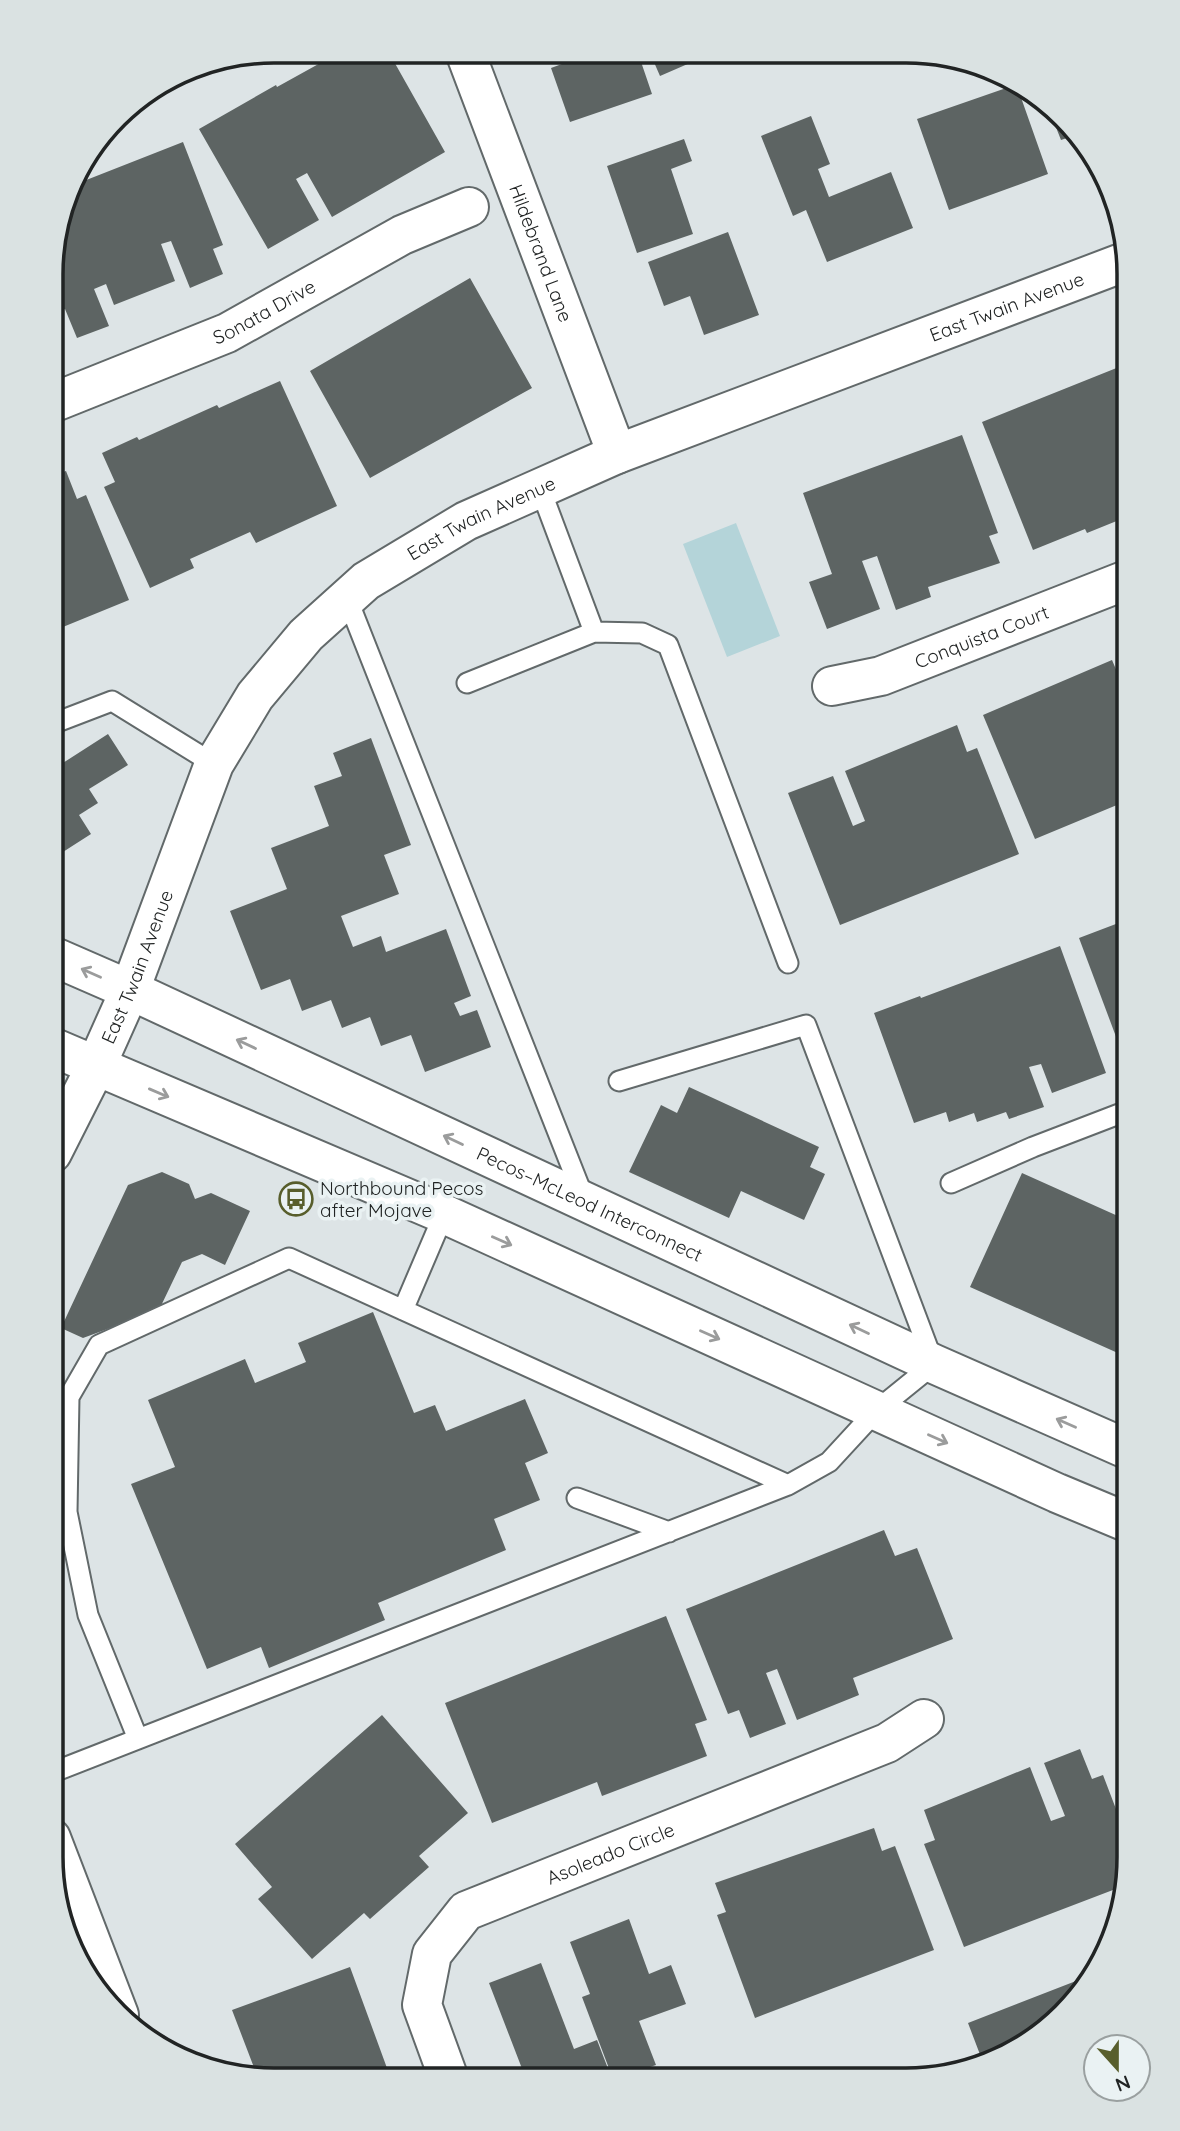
<svg xmlns="http://www.w3.org/2000/svg" width="1180" height="2131" viewBox="0 0 1180 2131" font-family="Quicksand,sans-serif">
<style>
.green{fill:#b4d4d9}
.building{fill:#5d6463}
.lines{fill:none;stroke-linecap:round;stroke-linejoin:round}
.service-casing{stroke:#62696a;stroke-width:23}
.minor-casing{stroke:#62696a;stroke-width:42}
.tertiary-casing{stroke:#62696a;stroke-width:42}
.primary-casing{stroke:#62696a;stroke-width:42}
.service{stroke:#fff;stroke-width:19}
.minor{stroke:#fff;stroke-width:38}
.tertiary{stroke:#fff;stroke-width:38}
.primary{stroke:#fff;stroke-width:38}
.oneway{stroke:#9b9c9c}
.labels{text-anchor:middle;dominant-baseline:central;stroke-width:7;stroke-linejoin:round;paint-order:stroke}
.street-label{font-size:19px;fill:#212424;stroke:#eaf2f3}
.poi-label{font-size:19px;fill:#212424;stroke:#eaf2f3;text-anchor:start}
.rim{fill:none;stroke:#212424;stroke-width:3.5}
</style>
<rect width="100%" height="100%" fill="#dde4e6"/>
<path class="green" d="M 736,523 L 780,636 L 727,657 L 683,544 Z"/>
<path class="building" d="M 342,51 L 388,51 L 445,152 L 332,217 L 307,173 L 296,179 L 319,220 L 268,249 L 199,129 L 276,85 L 277,87 Z
M 589,53 L 638,53 L 652,94 L 570,122 L 551,68 L 589,54 Z
M 650,53 L 713,53 L 660,76 Z
M 1012,86 L 1018,89 L 1048,174 L 949,210 L 917,119 Z
M 1046,102 L 1053,106 L 1073,136 L 1061,140 Z
M 811,116 L 830,164 L 818,169 L 829,197 L 891,172 L 913,228 L 827,262 L 806,210 L 793,216 L 761,136 Z
M 684,139 L 692,161 L 671,169 L 693,234 L 637,253 L 607,166 Z
M 183,142 L 223,245 L 213,249 L 223,274 L 190,288 L 171,241 L 161,244 L 175,281 L 114,305 L 106,284 L 94,289 L 109,326 L 77,338 L 65,309 L 55,313 L 53,308 L 53,245 L 71,186 Z
M 1083,153 L 1085,153 L 1099,175 L 1093,177 Z
M 728,232 L 759,315 L 704,335 L 690,296 L 664,306 L 648,262 Z
M 470,278 L 532,388 L 370,478 L 310,371 Z
M 1129,363 L 1129,516 L 1087,533 L 1085,529 L 1033,550 L 982,422 Z
M 280,381 L 337,506 L 256,543 L 250,532 L 190,559 L 194,568 L 150,588 L 104,487 L 115,482 L 102,453 L 137,437 L 139,440 L 217,405 L 219,408 Z
M 962,435 L 998,533 L 989,536 L 1000,563 L 928,587 L 931,597 L 896,610 L 877,556 L 862,561 L 880,609 L 827,629 L 809,582 L 832,574 L 803,493 Z
M 66,471 L 77,499 L 86,495 L 129,600 L 58,629 L 52,618 L 52,476 Z
M 1112,660 L 1129,700 L 1129,800 L 1035,839 L 983,715 Z
M 957,725 L 967,752 L 977,748 L 1019,854 L 840,925 L 788,793 L 833,776 L 853,826 L 865,821 L 845,771 Z
M 108,734 L 128,765 L 89,789 L 98,803 L 79,815 L 91,834 L 52,859 L 52,770 Z
M 371,738 L 411,845 L 384,855 L 399,894 L 341,916 L 353,947 L 381,936 L 386,952 L 446,929 L 471,996 L 454,1003 L 460,1016 L 477,1010 L 491,1047 L 425,1072 L 411,1035 L 381,1046 L 370,1017 L 342,1028 L 331,1000 L 302,1011 L 290,979 L 261,990 L 230,911 L 287,889 L 271,848 L 329,826 L 314,786 L 342,776 L 333,753 Z
M 1129,919 L 1129,1044 L 1127,1038 L 1118,1042 L 1079,938 Z
M 1060,946 L 1106,1073 L 1052,1093 L 1041,1064 L 1029,1067 L 1044,1107 L 1009,1119 L 1006,1112 L 977,1122 L 974,1113 L 949,1122 L 946,1112 L 914,1123 L 874,1013 L 920,996 L 921,998 Z
M 689,1087 L 819,1147 L 810,1167 L 825,1174 L 804,1220 L 741,1191 L 729,1218 L 629,1172 L 661,1105 L 677,1113 Z
M 162,1172 L 189,1184 L 195,1199 L 211,1193 L 250,1211 L 225,1265 L 202,1254 L 182,1262 L 159,1310 L 83,1338 L 61,1328 L 128,1185 Z
M 1022,1173 L 1129,1221 L 1129,1358 L 970,1287 Z
M 373,1312 L 414,1413 L 435,1405 L 446,1431 L 525,1399 L 548,1453 L 525,1463 L 540,1500 L 494,1519 L 506,1550 L 378,1603 L 385,1620 L 269,1668 L 261,1647 L 207,1669 L 131,1484 L 175,1467 L 148,1400 L 245,1359 L 255,1383 L 306,1362 L 298,1343 Z
M 884,1530 L 895,1556 L 917,1548 L 953,1639 L 853,1678 L 859,1695 L 797,1720 L 777,1669 L 766,1673 L 786,1724 L 750,1738 L 739,1710 L 728,1714 L 686,1609 Z
M 666,1616 L 707,1720 L 695,1724 L 707,1756 L 602,1796 L 597,1782 L 492,1823 L 445,1703 Z
M 382,1715 L 468,1813 L 419,1856 L 429,1867 L 370,1919 L 364,1913 L 312,1959 L 258,1899 L 272,1887 L 235,1844 Z
M 1080,1749 L 1092,1779 L 1103,1775 L 1129,1843 L 1129,1872 L 1126,1885 L 964,1947 L 924,1844 L 935,1840 L 924,1810 L 1030,1767 L 1051,1821 L 1065,1816 L 1044,1763 Z
M 874,1828 L 882,1851 L 895,1846 L 934,1950 L 755,2018 L 717,1915 L 726,1912 L 715,1883 Z
M 629,1919 L 649,1974 L 671,1965 L 686,2004 L 639,2021 L 656,2065 L 613,2079 L 582,1997 L 590,1994 L 570,1942 Z
M 541,1963 L 574,2049 L 597,2040 L 612,2079 L 526,2079 L 489,1983 Z
M 350,1967 L 391,2079 L 258,2078 L 232,2010 Z
M 1094,1974 L 1083,1993 L 1042,2034 L 984,2065 L 968,2023 Z"/>
<g class="lines">
<defs>
<path id="service" d="M 540,488 L 594,632 L 642,633 L 668,645 L 788,963
M 347,598 L 585,1201
M 467,683 L 594,632
M 52,724 L 112,701 L 214,764
M 951,1183 L 1033,1147 L 1119,1114 L 1129,1116
M 403,1310 L 444,1214
M 577,1498 L 669,1532
M 138,1739 L 88,1615 L 67,1512 L 69,1397 L 99,1345 L 289,1258 L 788,1485
M 51,1773 L 788,1485 L 829,1462 L 876,1411 L 934,1364 L 806,1025 L 619,1081"/>
<g id="minor">
<path id="s1" d="M 465,52 L 617,454"/>
<path id="s2" d="M 52,403 L 227,333 L 402,235 L 469,207"/>
<path id="s3" d="M 832,686 L 881,676 L 1129,579"/>
<path id="s4" d="M 449,2079 L 422,2005 L 432,1954 L 466,1911 L 887,1743 L 924,1719"/>
</g>
<g id="tertiary">
<path id="s5" d="M 52,1153 L 96,1066 L 130,990 L 214,764 L 255,696 L 306,635 L 366,581 L 466,521 L 617,454 L 1127,261"/>
<path d="M 51,1838 L 119,2015"/>
</g>
<g id="primary">
<path id="s6" d="M 52,956 L 130,990 L 934,1364 L 1129,1450"/>
<path d="M 52,1047 L 444,1214 L 1057,1493 L 1129,1523"/>
</g>
</defs>
<use href="#service" class="service-casing"/>
<use href="#minor" class="minor-casing"/>
<use href="#tertiary" class="tertiary-casing"/>
<use href="#primary" class="primary-casing"/>
<use href="#service" class="service"/>
<use href="#minor" class="minor"/>
<use href="#tertiary" class="tertiary"/>
<use href="#primary" class="primary"/>
</g>
<defs><path id="oneway-shaft" d="M-6 0H5M1.5-3L5.5 0L1.5 3" fill="none" stroke-width="1.6" stroke-linecap="round" stroke-linejoin="round" transform="scale(1.75)"/></defs>
<g class="oneway">
<use href="#oneway-shaft" transform="translate(91 973) rotate(-156)"/>
<use href="#oneway-shaft" transform="translate(246 1044) rotate(-155)"/>
<use href="#oneway-shaft" transform="translate(159 1093) rotate(23)"/>
<use href="#oneway-shaft" transform="translate(453 1140) rotate(-155)"/>
<use href="#oneway-shaft" transform="translate(502 1241) rotate(24)"/>
<use href="#oneway-shaft" transform="translate(859 1329) rotate(-155)"/>
<use href="#oneway-shaft" transform="translate(710 1335) rotate(24)"/>
<use href="#oneway-shaft" transform="translate(1066 1423) rotate(-156)"/>
<use href="#oneway-shaft" transform="translate(938 1439) rotate(24)"/>
</g>
<defs>
<symbol id="bus-ring" viewBox="-11 -11 22 22"><circle r="9.5" fill="#eaf2f3" stroke="#585e2c" stroke-width="1.5"/><path d="M-5-6H5V4H4V6H2V4H-2V6H-4V4H-5ZM-3.5-4V0h7V-4ZM-3.5 1.2v1.5H-2V1.2ZM2 1.2v1.5H3.5V1.2Z" fill="#585e2c"/></symbol>
</defs>
<g fill-rule="evenodd">
<use href="#bus-ring" x="277" y="1180" width="38" height="38"/>
</g>
<g class="labels">
<g class="street-label">
<text stroke="none"><textPath href="#s1" startOffset="215">Hildebrand Lane</textPath></text>
<text stroke="none"><textPath href="#s5" startOffset="1360">East Twain Avenue</textPath></text>
<text stroke="none"><textPath href="#s2" startOffset="231">Sonata Drive</textPath></text>
<text stroke="none"><textPath href="#s5" startOffset="793">East Twain Avenue</textPath></text>
<text stroke="none"><textPath href="#s3" startOffset="158">Conquista Court</textPath></text>
<text stroke="none"><textPath href="#s5" startOffset="205">East Twain Avenue</textPath></text>
<text stroke="none"><textPath href="#s6" startOffset="592">Pecos–McLeod Interconnect</textPath></text>
<text stroke="none"><textPath href="#s4" startOffset="341">Asoleado Circle</textPath></text>
</g>
<g class="poi-label">
<text x="320" y="1188">Northbound Pecos<tspan x="320" dy="22">after Mojave</tspan></text>
</g>
</g>
<path d="M0 0H1180V2131H0ZM274 63H906A211 211 0 0 1 1117 274V1857A211 211 0 0 1 906 2068H274A211 211 0 0 1 63 1857V274A211 211 0 0 1 274 63Z" fill="#dae2e2" fill-rule="evenodd"/>
<path class="rim" d="M274 63H906A211 211 0 0 1 1117 274V1857A211 211 0 0 1 906 2068H274A211 211 0 0 1 63 1857V274A211 211 0 0 1 274 63Z"/>
<g transform="translate(1117 2068) rotate(159)"><circle r="33" fill="#eaf2f3" stroke="#9aa0a0" stroke-width="2"/>
<path d="M0-5L12 26L0 18L-12 26Z" fill="#585e2c"/>
<text y="-10" font-size="19" font-weight="bold" text-anchor="middle" fill="#212424">N</text>
</g>
</svg>
